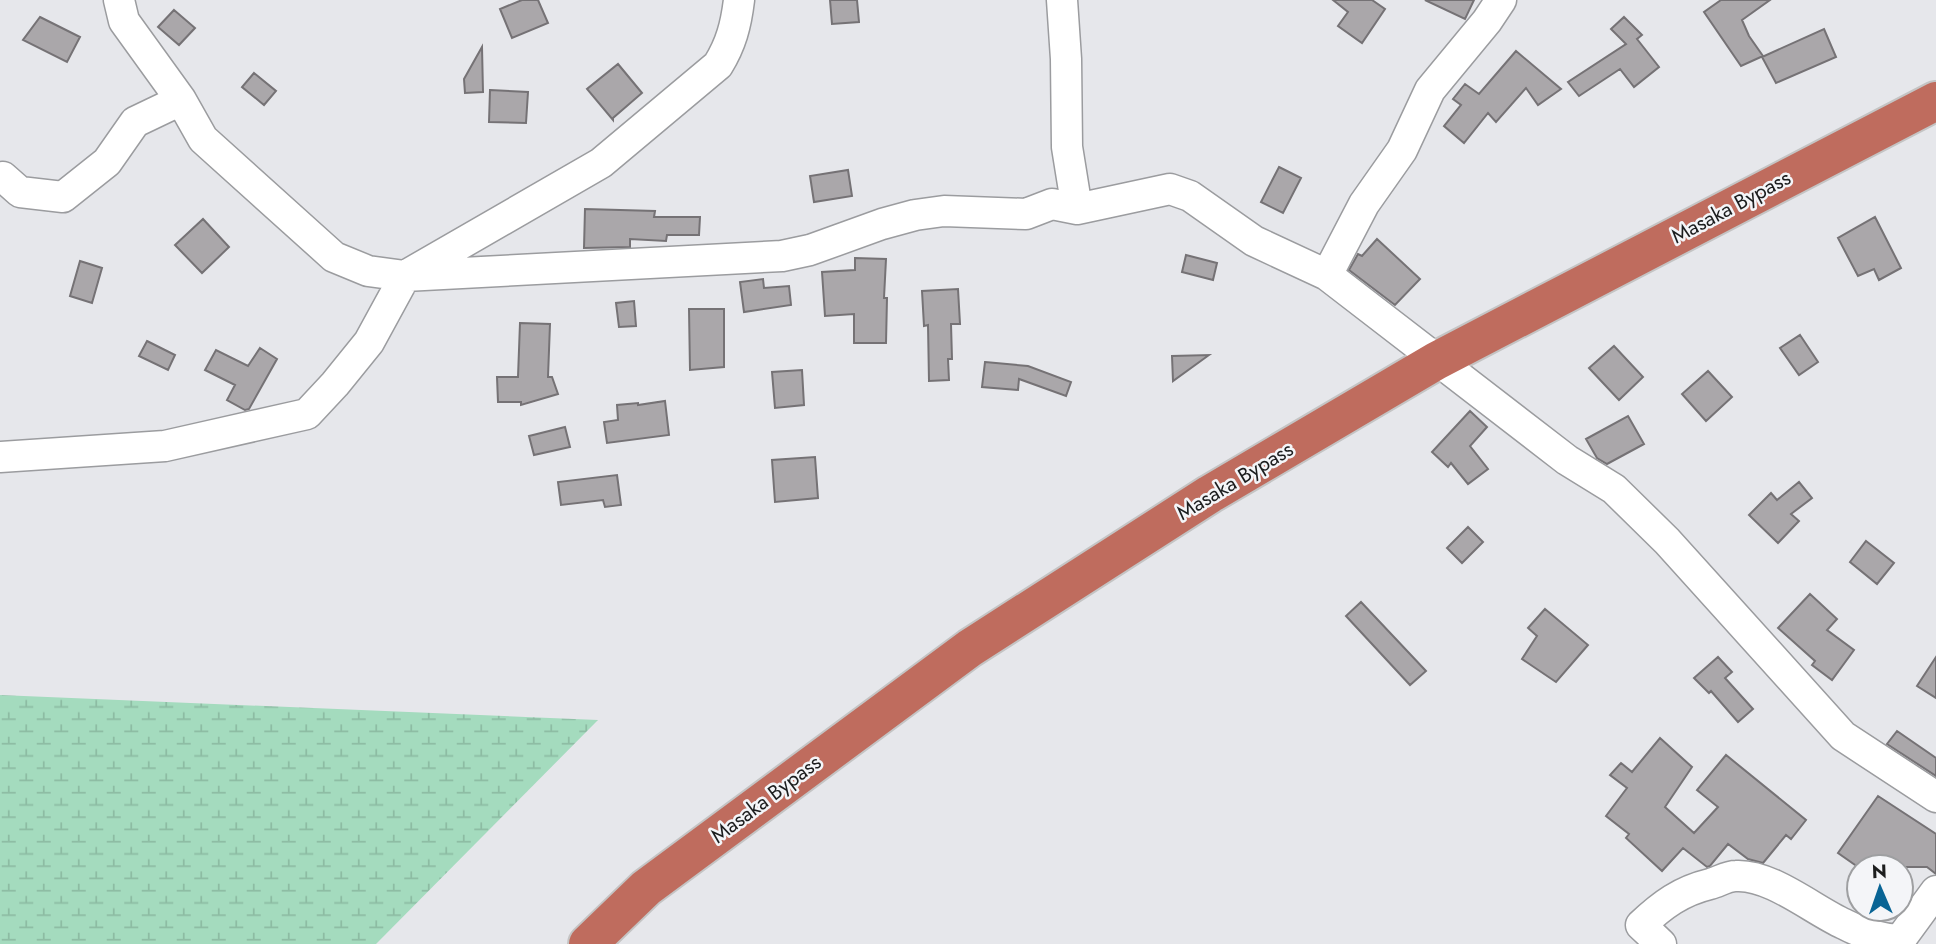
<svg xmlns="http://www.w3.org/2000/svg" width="1936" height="944" viewBox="0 0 1936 944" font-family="Jost,sans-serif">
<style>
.wetland{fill:url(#wetland-marsh)}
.building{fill:#aaa7aa;stroke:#757275;stroke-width:2}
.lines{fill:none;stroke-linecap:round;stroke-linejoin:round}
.minor-casing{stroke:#9b9c9f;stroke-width:33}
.highway-casing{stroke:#c4c4c4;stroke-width:42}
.minor{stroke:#fff;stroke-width:30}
.highway{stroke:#bf6c5e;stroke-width:38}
.labels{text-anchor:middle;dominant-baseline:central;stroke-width:5;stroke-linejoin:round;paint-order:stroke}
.street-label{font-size:21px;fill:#1c1d1e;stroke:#f4f5f8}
</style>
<defs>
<pattern id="wetland-marsh" width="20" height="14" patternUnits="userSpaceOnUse" patternTransform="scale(1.75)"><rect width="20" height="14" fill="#a4dbbe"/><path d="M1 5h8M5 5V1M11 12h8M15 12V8" fill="none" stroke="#8dbca3"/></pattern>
</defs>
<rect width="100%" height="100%" fill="#e6e7eb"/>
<path class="wetland" d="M 0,695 L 598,720 L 376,944 L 0,944 Z"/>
<path class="building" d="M 522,0 L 538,0 L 548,23 L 512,38 L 500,9 Z
M 830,0 L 857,0 L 859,22 L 832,24 Z
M 1333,0 L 1372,0 L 1385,9 L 1362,43 L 1338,26 L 1348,12 Z
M 1425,0 L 1474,0 L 1465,19 Z
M 1721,0 L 1770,0 L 1742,20 L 1749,36 L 1763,56 L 1741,66 L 1704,12 Z
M 174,10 L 195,28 L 179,45 L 158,27 Z
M 40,17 L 80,37 L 67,62 L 23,40 Z
M 1624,17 L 1642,35 L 1637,39 L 1659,67 L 1634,87 L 1620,69 L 1579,96 L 1568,82 L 1626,44 L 1611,29 Z
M 1824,29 L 1836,57 L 1776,83 L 1762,57 Z
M 482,47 L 483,92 L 465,93 L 464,79 Z
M 1516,51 L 1561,89 L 1538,105 L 1526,88 L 1496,122 L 1488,113 L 1464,143 L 1444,126 L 1461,105 L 1453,99 L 1465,84 L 1479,94 Z
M 618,64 L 642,93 L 613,118 L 613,120 L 587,89 Z
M 254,73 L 276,91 L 264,105 L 242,87 Z
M 490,90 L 528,92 L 526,123 L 489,122 Z
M 1279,167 L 1301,178 L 1283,213 L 1261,202 Z
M 848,170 L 852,196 L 814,202 L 810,176 Z
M 585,209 L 655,211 L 654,217 L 700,217 L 699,235 L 667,235 L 666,241 L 630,239 L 630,247 L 584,248 Z
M 1875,217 L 1901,268 L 1879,280 L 1874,269 L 1858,276 L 1838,238 Z
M 203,219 L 229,247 L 202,273 L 175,245 Z
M 1377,239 L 1420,279 L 1395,305 L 1349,270 L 1358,254 L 1362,256 Z
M 1186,255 L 1217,263 L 1213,280 L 1182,272 Z
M 855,258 L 886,259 L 884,298 L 887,298 L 886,343 L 854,343 L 854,314 L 825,316 L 822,272 L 855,270 Z
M 80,261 L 102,268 L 92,303 L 70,296 Z
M 763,279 L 764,288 L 789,286 L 791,305 L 744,312 L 740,282 Z
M 958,289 L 960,324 L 951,324 L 952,359 L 948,359 L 949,380 L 929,381 L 928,325 L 924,326 L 922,291 Z
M 634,301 L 636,326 L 619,327 L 616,303 Z
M 689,309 L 724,309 L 724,367 L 690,370 Z
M 520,323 L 550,324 L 548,377 L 552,377 L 558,394 L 521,405 L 521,402 L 498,402 L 497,377 L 518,377 Z
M 1800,335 L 1818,362 L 1799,375 L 1780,348 Z
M 147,341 L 175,355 L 168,370 L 139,356 Z
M 1614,346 L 1643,377 L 1619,400 L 1589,368 Z
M 260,348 L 277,359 L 249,409 L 245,410 L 227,400 L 235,385 L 205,370 L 216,350 L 248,366 Z
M 1209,355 L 1173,381 L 1172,356 Z
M 985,362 L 1028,366 L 1071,382 L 1066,396 L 1019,379 L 1018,390 L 982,387 Z
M 802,370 L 804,405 L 775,408 L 772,372 Z
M 1708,371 L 1732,397 L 1706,421 L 1682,394 Z
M 665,401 L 669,435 L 607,443 L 604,422 L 618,420 L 617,405 L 638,403 L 638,405 Z
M 1470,411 L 1487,427 L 1470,446 L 1488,469 L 1468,484 L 1451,463 L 1448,467 L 1432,452 Z
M 1628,416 L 1644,444 L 1607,464 L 1597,458 L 1586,439 Z
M 565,427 L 570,447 L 534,455 L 529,436 Z
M 815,457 L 818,498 L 775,502 L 772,460 Z
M 617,475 L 621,505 L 605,507 L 603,500 L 561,505 L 558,482 Z
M 1799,482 L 1812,498 L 1791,514 L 1799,521 L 1778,543 L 1749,515 L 1771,493 L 1777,500 Z
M 1468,527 L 1483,542 L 1462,563 L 1447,548 Z
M 1866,541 L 1894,563 L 1877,584 L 1850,562 Z
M 1810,594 L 1837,619 L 1827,630 L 1854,650 L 1832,680 L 1812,665 L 1815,661 L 1778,628 Z
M 1361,602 L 1426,671 L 1410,685 L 1346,616 Z
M 1545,609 L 1588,645 L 1556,682 L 1522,659 L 1537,636 L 1528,628 Z
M 1718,657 L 1732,672 L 1725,678 L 1753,709 L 1738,722 L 1711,691 L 1709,693 L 1694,678 Z
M 1936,657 L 1936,698 L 1917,686 Z
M 1897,731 L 1936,758 L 1936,776 L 1887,744 Z
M 1660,738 L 1692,767 L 1665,807 L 1694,833 L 1718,807 L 1697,790 L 1726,755 L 1806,820 L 1791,839 L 1786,835 L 1763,863 L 1748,859 L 1728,844 L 1710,866 L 1707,867 L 1683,848 L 1662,871 L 1626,838 L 1629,834 L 1606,816 L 1627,788 L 1610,775 L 1621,763 L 1632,772 Z
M 1878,796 L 1936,834 L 1936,874 L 1927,867 L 1858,867 L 1838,853 Z"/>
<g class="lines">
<defs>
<path id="minor" d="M 119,0 L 124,21 L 181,100
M 1062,0 L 1066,59 L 1067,147 L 1077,209
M 3,177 L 20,192 L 63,197 L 107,162 L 135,122 L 181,100 L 203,139 L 334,257 L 368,271 L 405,276 L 782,256 L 810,250 L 882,224 L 915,215 L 944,211 L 1026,214 L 1052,204 L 1077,209 L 1170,189 L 1190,196 L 1254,241 L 1327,275 L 1567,460 L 1614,489 L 1667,541 L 1843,736 L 1936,797
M 1327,275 L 1364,204 L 1402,150 L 1430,90 L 1487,21 L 1501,0
M 0,457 L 165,446 L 307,414 L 335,384 L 369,342 L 405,276 L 601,163 L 718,65 C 731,44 736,25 739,0
M 1661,944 L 1641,925 C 1662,905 1681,891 1710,884 C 1718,882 1727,876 1736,876 C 1771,874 1813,910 1844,924 C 1861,933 1881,939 1900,940 L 1936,891"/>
<path id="highway" d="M 588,944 L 646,888 L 970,648 L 1210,494 L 1436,361 L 1936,101"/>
</defs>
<use href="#minor" class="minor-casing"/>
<use href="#highway" class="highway-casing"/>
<use href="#minor" class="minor"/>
<use href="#highway" class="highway"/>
</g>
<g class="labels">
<g class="street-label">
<text transform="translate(1731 207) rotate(-28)">Masaka Bypass</text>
<text transform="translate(1235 481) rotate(-31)">Masaka Bypass</text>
<text transform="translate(766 799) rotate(-37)">Masaka Bypass</text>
</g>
</g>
<g transform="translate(1880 888) rotate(358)"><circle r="33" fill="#f4f5f8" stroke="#9e9fa1" stroke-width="2"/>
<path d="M0-5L12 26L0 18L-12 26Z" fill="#096495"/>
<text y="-10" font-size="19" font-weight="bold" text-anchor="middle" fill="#1c1d1e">N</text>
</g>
</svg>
